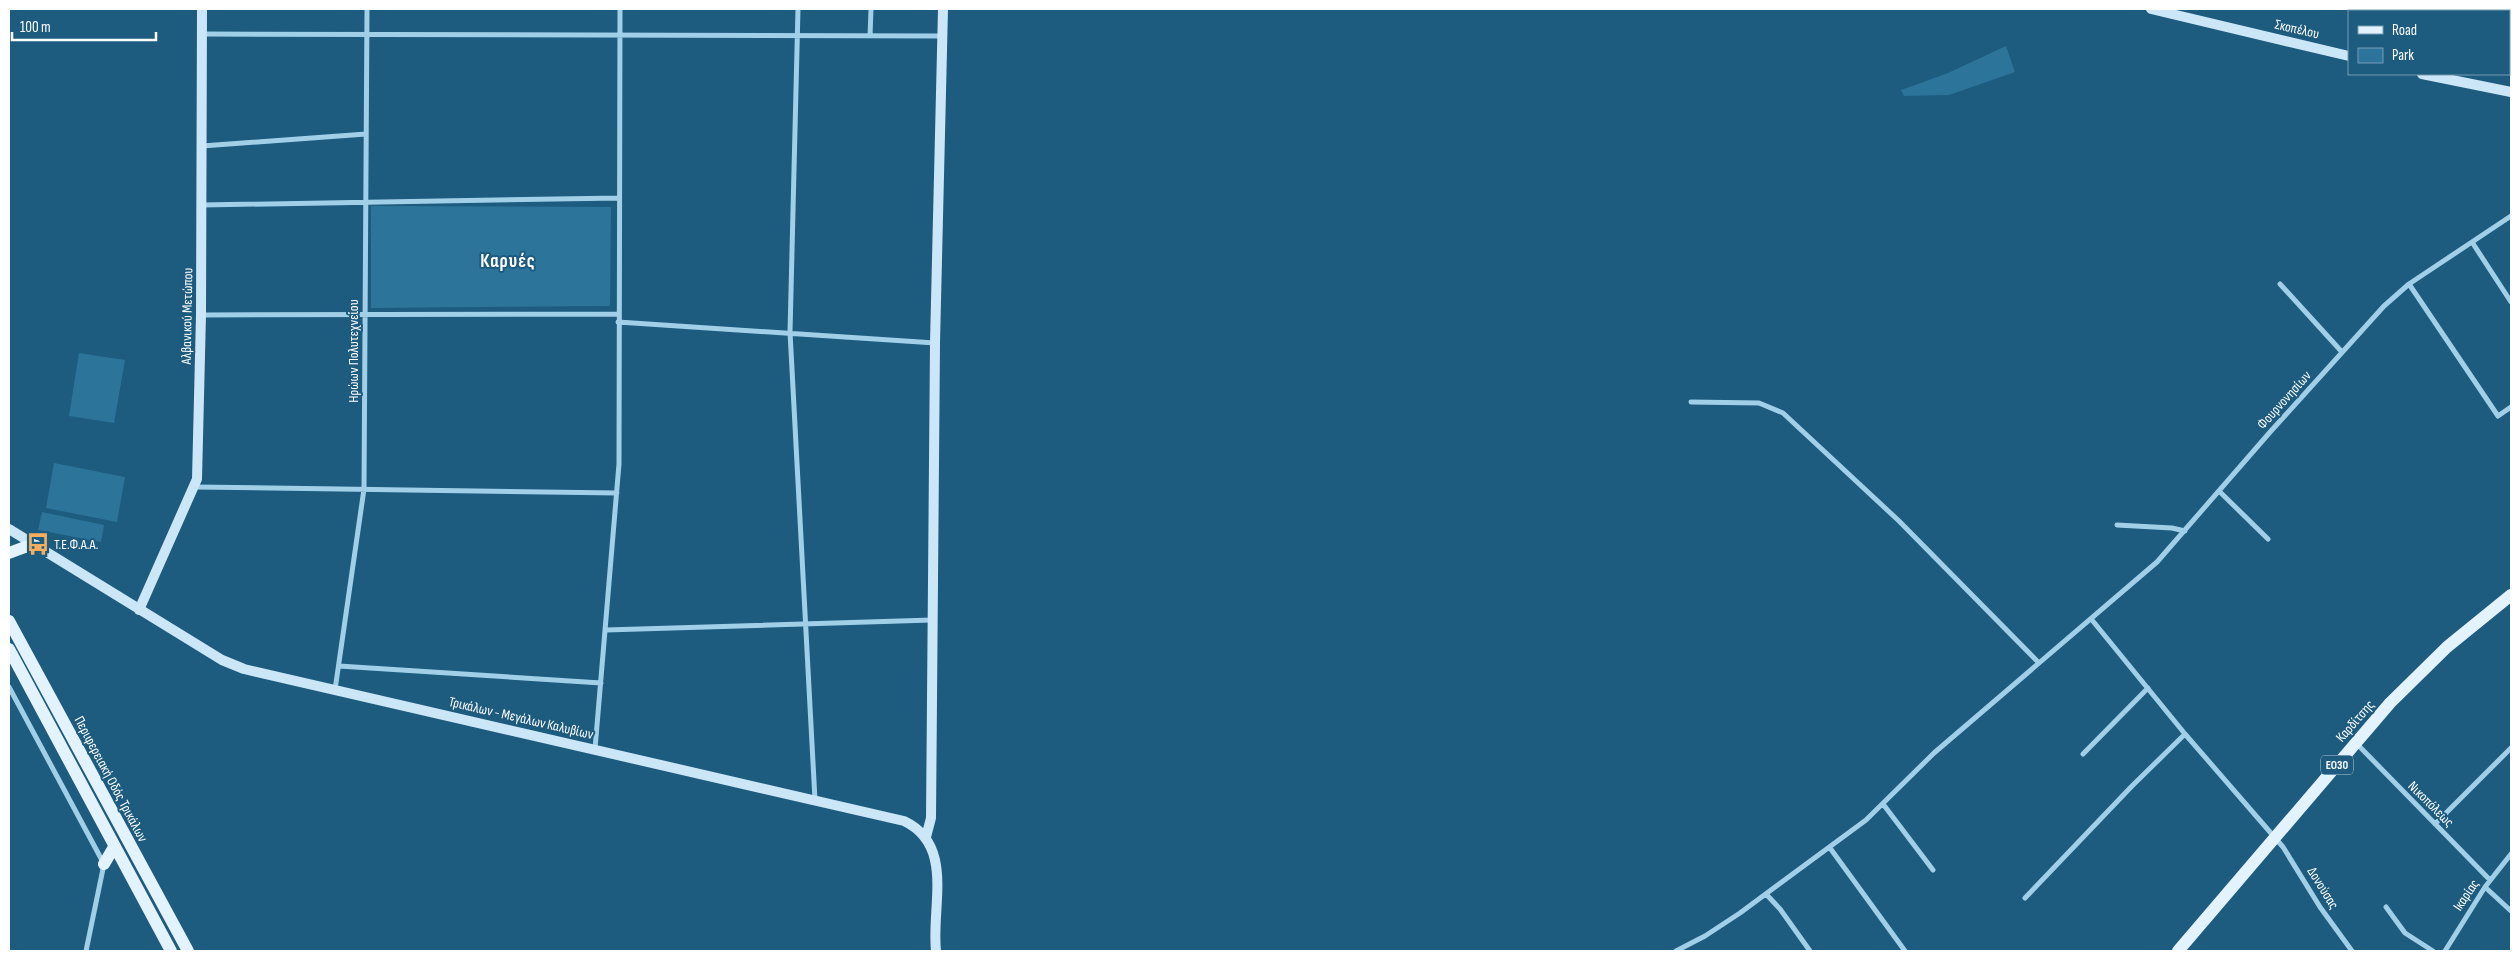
<svg xmlns="http://www.w3.org/2000/svg" width="2520" height="960" viewBox="0 0 2520 960" font-family="'Sofia Sans Condensed',sans-serif">
<style>
.green{fill:#2d749b}
.lines{fill:none;stroke-linecap:round;stroke-linejoin:round}
.river{stroke:#56849e;stroke-width:18}
.street{stroke:#a1cfe8;stroke-width:5}
.secondary{stroke:#cbe6f6;stroke-width:10}
.primary{stroke:#e3f3fe;stroke-width:12}
.labels{text-anchor:middle;dominant-baseline:central;stroke-width:4;stroke-linejoin:round;paint-order:stroke}
.shield{fill:#1d5b7f;stroke:#bbced9;stroke-width:1}
.shield-label{font-size:12px;font-weight:bold;fill:#fff}
.street-label{font-size:14px;fill:#fff;stroke:#1d5b7f}
.poi-label{font-size:14px;fill:#fff;stroke:#1d5b7f;text-anchor:start}
.district-label{font-size:19px;font-weight:bold;letter-spacing:1px;fill:#fff;stroke:#1d5b7f}
</style>
<rect width="100%" height="100%" fill="#1d5b7f"/>
<path class="green" d="M 2006,46 L 2015,72 L 1949,95 L 1904,96 L 1901,90 L 1948,73 Z
M 371,206 L 611,207 L 610,306 L 371,308 Z
M 79,353 L 125,360 L 114,423 L 69,416 Z
M 54,463 L 125,477 L 117,522 L 46,508 Z
M 42,512 L 104,525 L 101,542 L 38,530 Z"/>
<g class="lines">
<path class="river" d="M 2368,9 L 2379,11
M 2509,45 L 2511,45"/>
<path class="street" d="M 798,9 L 790,332 L 815,800
M 202,34 L 942,36
M 870,36 L 871,9
M 202,146 L 366,134
M 202,205 L 619,198
M 2472,242 L 2511,302
M 2280,284 L 2342,352
M 2409,284 L 2498,416 L 2511,407
M 201,315 L 618,314
M 618,322 L 935,343
M 1691,402 L 1759,403 L 1783,413 L 1899,521 L 2039,663
M 195,487 L 617,493
M 2219,491 L 2268,539
M 2117,525 L 2172,528 L 2185,531
M 2092,620 L 2185,734 L 2283,847 L 2320,907 L 2352,951
M 606,630 L 932,620
M 339,666 L 601,683
M 9,687 L 104,864 L 86,951
M 335,690 L 364,489 L 367,9
M 2356,743 L 2490,880
M 595,749 L 619,464 L 620,9
M 2083,754 L 2148,688
M 1883,804 L 1933,870
M 2435,824 L 2511,748
M 1830,848 L 1905,951
M 2485,887 L 2511,911
M 1766,894 L 1780,909 L 1810,951
M 2025,898 L 2132,786 L 2185,734
M 2386,907 L 2405,933 L 2433,951
M 1676,951 L 1705,936 L 1740,913 L 1866,820 L 1934,753 L 2157,562 L 2271,431 L 2384,306 L 2409,284 L 2511,216
M 2445,951 L 2485,887 L 2511,854"/>
<path class="secondary" d="M 2151,9 L 2349,56
M 2422,74 L 2511,92
M 9,529 L 222,660 L 244,669 L 904,821 C 955,845 931,907 936,951
M 139,610 L 197,479 L 201,315 L 202,9
M 926,837 L 931,818 L 935,343 L 943,9"/>
<path class="primary" d="M 9,553 L 25,547 L 36,546
M 9,621 L 188,951
M 9,649 L 171,951
M 104,864 L 114,847
M 2178,951 L 2390,703 L 2447,647 L 2511,595"/>
</g>
<defs>
<symbol id="bus-bare" viewBox="-9 -9 18 18"><path d="M-5-6H5V4H4V6H2V4H-2V6H-4V4H-5ZM-3.5-4V0h7V-4ZM-3.5 1.2v1.5H-2V1.2ZM2 1.2v1.5H3.5V1.2Z" fill="#f8ae5f" stroke="#1d5b7f" stroke-width="2.5" paint-order="stroke"/></symbol>
</defs>
<g fill-rule="evenodd">
<use href="#bus-bare" x="22" y="528" width="32" height="32"/>
</g>
<g class="labels">
<rect class="shield" x="2321" y="755.5" width="32" height="19" rx="4"/>
<g class="shield-label">
<text x="2337" y="765">ΕΟ30</text>
</g>
<g class="street-label">
<text transform="translate(2297 29) rotate(13)">Σκοπέλου</text>
<text transform="translate(187 316) rotate(-89)">Αλβανικού Μετώπου</text>
<text transform="translate(353 351) rotate(-90)">Ηρώων Πολυτεχνείου</text>
<text transform="translate(2284 400) rotate(-48)">Φουρνονησίων</text>
<text transform="translate(521 718) rotate(13)">Τρικάλων - Μεγάλων Καλυβίων</text>
<text transform="translate(2355 721) rotate(-49)">Καρδίτσης</text>
<text transform="translate(111 779) rotate(62)">Περιφερειακή Οδός Τρικάλων</text>
<text transform="translate(2431 804) rotate(45)">Νικοπόλεως</text>
<text transform="translate(2323 888) rotate(58)">Δονούσας</text>
<text transform="translate(2466 895) rotate(-56)">Ικαρίας</text>
</g>
<g class="poi-label">
<text x="54" y="544">Τ.Ε.Φ.Α.Α.</text>
</g>
<g class="district-label">
<text x="508" y="261">Καρυές</text>
</g>
</g>
<rect width="2520" height="960" fill="none" stroke="#ffffff" stroke-width="20"/>
<rect x="2348" y="10" width="162" height="65" fill="#1d5b7f" stroke="#779db2"/>
<rect x="2358" y="26" width="25" height="8" fill="#e3f3fe" stroke="#779db2"/>
<text x="2392" y="35" font-size="15" fill="#ffffff">Road</text>
<rect x="2358" y="48" width="25" height="15" fill="#2d749b" stroke="#779db2"/>
<text x="2392" y="60" font-size="15" fill="#ffffff">Park</text>
<path d="M12 32v8h144v-8" fill="none" stroke="#ffffff" stroke-width="2.5"/>
<text x="20" y="32" font-size="15" fill="#ffffff" stroke="#1d5b7f" stroke-width="4" paint-order="stroke">100 m</text>
</svg>
